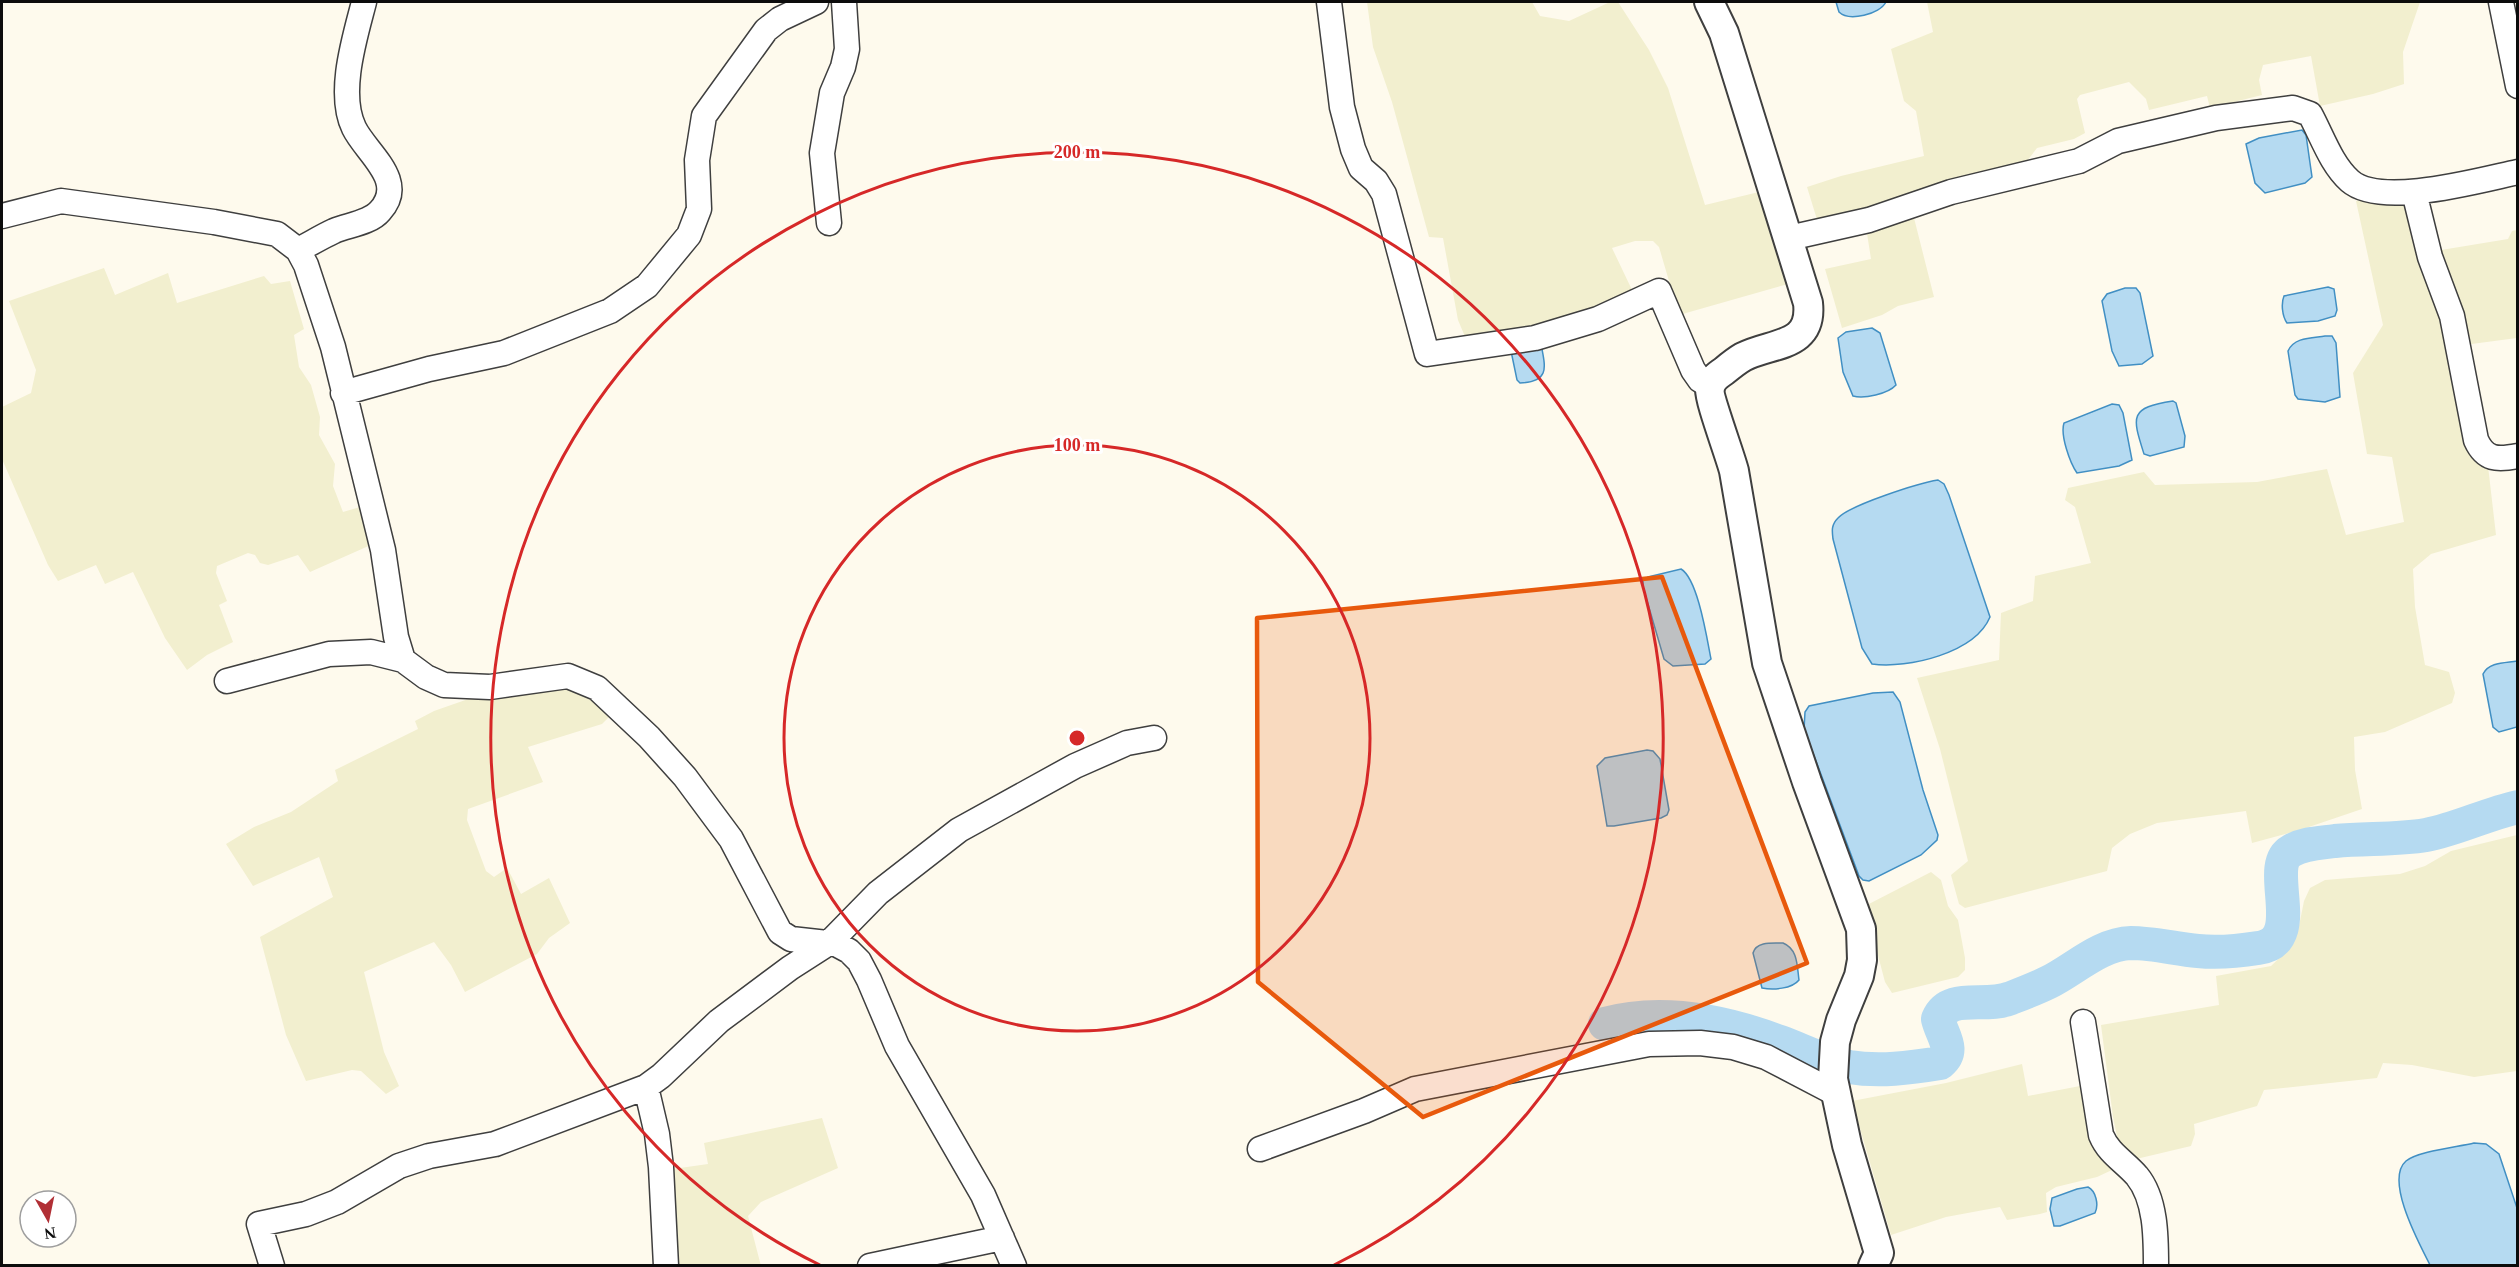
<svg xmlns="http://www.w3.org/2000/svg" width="2519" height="1267" viewBox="0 0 2519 1267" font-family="Georgia,serif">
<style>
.farmland{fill:#f2efcf}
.water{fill:#b5daf1;stroke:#418fc3;stroke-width:1.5}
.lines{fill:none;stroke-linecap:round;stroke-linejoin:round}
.river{stroke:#b5daf1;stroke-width:34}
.minor-casing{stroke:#3f3f3f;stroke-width:27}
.tertiary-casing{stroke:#3f3f3f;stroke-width:32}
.minor{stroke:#fff;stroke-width:24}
.tertiary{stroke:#fff;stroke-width:28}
.marked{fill:#e8590c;fill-opacity:0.2;stroke:#e8590c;stroke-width:4.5;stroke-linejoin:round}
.ring{fill:none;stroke:#d62828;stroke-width:3}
.centre{fill:#d62828;stroke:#fff;stroke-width:3}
.ring-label{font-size:18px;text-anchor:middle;font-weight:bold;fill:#d62828;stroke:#fff;stroke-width:6;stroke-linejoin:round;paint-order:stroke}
</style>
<rect width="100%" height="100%" fill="#fefaed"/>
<path class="farmland" d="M 1367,2 L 1532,2 L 1540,16 L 1569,21 L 1610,2 L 1618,2 L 1649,50 L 1668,88 L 1705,205 L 1759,192 L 1788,284 L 1679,315 L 1659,247 L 1653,241 L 1635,241 L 1612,248 L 1633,292 L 1570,322 L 1466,339 L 1458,320 L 1443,238 L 1429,237 L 1392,102 L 1373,47 Z
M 1927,2 L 2420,2 L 2403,52 L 2404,84 L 2373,94 L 2320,106 L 2311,56 L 2263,65 L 2259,80 L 2262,95 L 2210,108 L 2207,96 L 2149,110 L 2146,99 L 2129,82 L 2080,95 L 2077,99 L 2085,133 L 2074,139 L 2037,148 L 2027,161 L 1967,176 L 1819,226 L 1807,187 L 1841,176 L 1924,156 L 1916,111 L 1904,101 L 1891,49 L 1933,32 Z
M 2369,199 L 2403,200 L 2488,466 L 2496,535 L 2431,554 L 2413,569 L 2415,607 L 2425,665 L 2449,672 L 2455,693 L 2452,703 L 2385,732 L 2354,737 L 2355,770 L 2362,809 L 2300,830 L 2252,843 L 2246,811 L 2157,823 L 2130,834 L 2112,848 L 2107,871 L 1965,908 L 1959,904 L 1951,875 L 1968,861 L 1940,749 L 1917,678 L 1999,660 L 2001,613 L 2033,601 L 2035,576 L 2091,563 L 2075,507 L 2065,500 L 2068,488 L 2144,472 L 2155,485 L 2257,482 L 2327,469 L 2346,535 L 2404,522 L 2392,457 L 2367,454 L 2353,373 L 2383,325 L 2356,201 Z
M 1913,214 L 1934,297 L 1898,306 L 1882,315 L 1842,328 L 1825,269 L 1871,259 L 1866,227 Z
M 2517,230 L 2517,338 L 2464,345 L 2435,251 L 2508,239 L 2512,231 Z
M 104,268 L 115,295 L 168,273 L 177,303 L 264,276 L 271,284 L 290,281 L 304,329 L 294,335 L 299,367 L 311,385 L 320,417 L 319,435 L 335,464 L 333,486 L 343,512 L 360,507 L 373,544 L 310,572 L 298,555 L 268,565 L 260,563 L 255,555 L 248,553 L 217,566 L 216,573 L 227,601 L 219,605 L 233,642 L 207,655 L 187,670 L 165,638 L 133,572 L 105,584 L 96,565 L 58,581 L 48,565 L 2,459 L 2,407 L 31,393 L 36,370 L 9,301 Z
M 567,685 L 578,687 L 611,715 L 602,724 L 528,747 L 543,782 L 468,809 L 467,820 L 486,871 L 494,877 L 507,868 L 521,894 L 549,878 L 570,923 L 549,938 L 537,954 L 465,992 L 451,965 L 434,942 L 364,972 L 384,1052 L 399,1086 L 386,1094 L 361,1071 L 352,1070 L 306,1081 L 286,1035 L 260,937 L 333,897 L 319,857 L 253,886 L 226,844 L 254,827 L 291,812 L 338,781 L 335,770 L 418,729 L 415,721 L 434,711 L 474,697 L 503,698 Z
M 2517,835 L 2517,1071 L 2474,1077 L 2412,1065 L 2383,1063 L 2377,1078 L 2264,1090 L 2257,1106 L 2194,1124 L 2195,1134 L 2191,1146 L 2132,1160 L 2119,1146 L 2113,1117 L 2101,1025 L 2219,1005 L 2216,976 L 2271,966 L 2291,947 L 2298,931 L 2304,901 L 2310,888 L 2325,880 L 2400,874 L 2425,866 L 2451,851 Z
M 1931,872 L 1941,880 L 1948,906 L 1958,920 L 1965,958 L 1965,970 L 1958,977 L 1892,993 L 1885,982 L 1865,906 Z
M 2022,1064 L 2028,1096 L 2080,1086 L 2099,1152 L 2112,1170 L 2097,1177 L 2056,1187 L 2046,1193 L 2047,1212 L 2040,1214 L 2007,1220 L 2000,1207 L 1946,1217 L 1891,1235 L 1852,1101 L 1946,1083 Z
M 822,1118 L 838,1168 L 761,1202 L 748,1216 L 761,1266 L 677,1265 L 673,1169 L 708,1164 L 704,1143 Z"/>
<path class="water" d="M 1836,2 L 1886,2 C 1880,14 1849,22 1839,12 Z
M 2302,130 L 2306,135 L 2312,177 L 2305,183 L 2265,193 L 2255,183 L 2246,144 L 2259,138 Z
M 2328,287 L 2334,289 L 2337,310 L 2335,316 L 2318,321 L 2287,323 C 2282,316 2281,303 2284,296 Z
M 2125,288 L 2136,288 L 2140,293 L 2153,356 L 2142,364 L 2119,366 L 2112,351 L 2102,301 L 2107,294 Z
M 1872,328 L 1880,333 L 1896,385 C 1888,394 1864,399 1853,396 L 1843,372 L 1838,338 L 1846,332 Z
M 2325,336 L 2332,336 L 2336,343 L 2340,397 L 2325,402 L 2298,399 L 2295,395 L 2288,351 C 2294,337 2312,338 2325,336 Z
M 1541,344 C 1545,366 1551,382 1520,383 L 1517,380 L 1511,351 Z
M 2173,401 L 2176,403 L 2185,436 L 2184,447 L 2150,456 L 2144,454 C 2132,416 2129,408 2173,401 Z
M 2112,404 L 2119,405 L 2123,413 L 2132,460 L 2119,466 L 2077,473 C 2070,463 2060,435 2064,423 Z
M 1938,480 L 1944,484 L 1949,495 L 1990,617 C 1975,653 1908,669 1872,664 L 1862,648 L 1833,539 C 1832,531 1831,525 1838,518 C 1850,505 1919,483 1938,480 Z
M 1681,569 C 1698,579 1707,639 1711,659 L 1705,664 L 1673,666 L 1664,659 L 1643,587 L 1643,581 L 1648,577 Z
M 2517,661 L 2517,727 L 2499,732 L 2493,727 L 2483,674 C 2489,662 2505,663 2517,661 Z
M 1893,692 L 1900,702 L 1923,790 L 1938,835 L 1937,840 L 1921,855 L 1869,881 L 1863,880 L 1859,876 L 1804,729 L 1805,712 L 1809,706 L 1873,693 Z
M 1647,750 L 1653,751 L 1660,759 L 1669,810 L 1667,815 L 1661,818 L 1614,826 L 1607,826 L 1597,766 L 1605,758 Z
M 1783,943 C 1798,949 1797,966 1799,980 C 1792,989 1773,990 1762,988 L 1753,953 C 1756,941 1773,943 1783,943 Z
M 2474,1143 L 2486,1144 L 2499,1154 L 2517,1208 L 2517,1265 L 2430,1265 C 2420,1245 2384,1180 2406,1161 C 2418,1151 2458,1147 2474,1143 Z
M 2088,1187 C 2096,1191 2099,1205 2095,1213 L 2060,1226 L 2054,1226 L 2050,1209 L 2052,1198 L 2077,1189 Z"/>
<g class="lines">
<path class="river" d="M 1605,1024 C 1663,1008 1724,1021 1780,1042 C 1802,1050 1825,1062 1849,1067 C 1879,1072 1910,1068 1940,1063 C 1956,1050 1942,1036 1938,1019 C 1949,992 1985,1009 2011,998 C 2024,993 2037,988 2049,982 C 2075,969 2100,944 2131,943 C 2153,943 2176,949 2198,951 C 2217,953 2239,951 2258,948 C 2308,941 2263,867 2291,851 C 2304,843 2321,843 2335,841 C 2365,838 2397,840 2426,835 C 2458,829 2486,814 2518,807"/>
<defs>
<path id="minor" d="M 1329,2 L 1342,107 L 1353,149 L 1361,168 L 1376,181 L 1384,194 L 1427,354 L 1535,338 L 1598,319 L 1659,291 L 1693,370 L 1700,380 L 1710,386
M 2501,2 L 2518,86
M 2414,192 L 2430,257 L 2452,316 L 2476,440 C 2485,460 2497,460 2518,456
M 2,216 L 61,201 L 214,222 L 277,234 L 298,250 L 306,265 L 333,347 L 383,550 L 396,637 L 403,660 L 426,677 L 444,685 L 490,687 L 568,676 L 597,688 L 649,737 L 685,777 L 731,839 L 780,932 L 791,939 L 836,944 L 849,951 L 859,961 L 869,980 L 897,1046 L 983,1195 L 1014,1266
M 829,223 L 822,153 L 832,93 L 843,67 L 847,49 L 844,2
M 1789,238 L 1869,220 L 1951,192 L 2079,161 L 2118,141 L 2216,118 L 2293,108 L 2310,114 C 2322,136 2331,164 2350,181 C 2381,208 2480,180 2518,172
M 298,250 C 310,244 321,237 334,231 C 348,225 370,223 380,211 C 408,181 366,153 354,128 C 337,93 355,37 364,2
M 343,393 L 429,369 L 504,353 L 610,311 L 647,286 L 689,235 L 699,209 L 697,160 L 704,116 L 766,30 L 780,19 L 816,2
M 227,681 L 329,654 L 371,652 L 403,660
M 2083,1022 L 2101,1135 C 2109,1154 2124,1161 2137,1176 C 2156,1199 2156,1237 2156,1266
M 646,1087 L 657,1134 L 661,1167 L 666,1266
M 1260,1149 L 1364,1111 L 1415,1089 L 1649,1044 L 1700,1043 L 1733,1047 L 1766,1057 L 1835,1093
M 272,1266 L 259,1224 L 306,1214 L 337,1202 L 399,1166 L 429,1156 L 495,1144 L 646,1087 L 661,1076 L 719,1021 L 790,968 L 829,943 L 878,893 L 959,830 L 1075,766 L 1127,743 L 1154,738
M 870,1266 L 1002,1238"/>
<path id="tertiary" d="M 1709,2 L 1724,33 L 1808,303 C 1813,348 1772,342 1743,357 C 1736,361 1730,366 1724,371 C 1718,375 1711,380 1710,388 C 1708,397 1730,455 1734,471 L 1767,663 L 1807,782 L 1861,929 L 1862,960 L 1859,976 L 1841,1020 L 1835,1042 L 1833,1079 L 1847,1145 L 1879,1253 L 1873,1266"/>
</defs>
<use href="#minor" class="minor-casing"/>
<use href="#tertiary" class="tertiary-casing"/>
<use href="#minor" class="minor"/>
<use href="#tertiary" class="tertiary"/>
</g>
<path class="marked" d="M 1662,577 L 1807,963 L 1423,1117 L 1258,982 L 1257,618 Z"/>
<g class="ring">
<circle cx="1077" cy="738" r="293"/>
<path d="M820 1265A586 586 0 1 1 1334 1265"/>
</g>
<circle cx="1077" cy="738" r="9" class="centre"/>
<g class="ring-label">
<text x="1077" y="158">200 m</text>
<text x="1077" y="451">100 m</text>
</g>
<rect width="2519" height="1267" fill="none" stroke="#0c0c0c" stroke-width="6"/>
<g transform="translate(48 1219) rotate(171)"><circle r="28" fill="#ffffff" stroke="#9e9e9e" stroke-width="1.5"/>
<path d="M0-4.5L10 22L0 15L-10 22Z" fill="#b12f35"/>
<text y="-9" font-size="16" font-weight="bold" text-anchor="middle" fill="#0c0c0c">N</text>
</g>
</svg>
